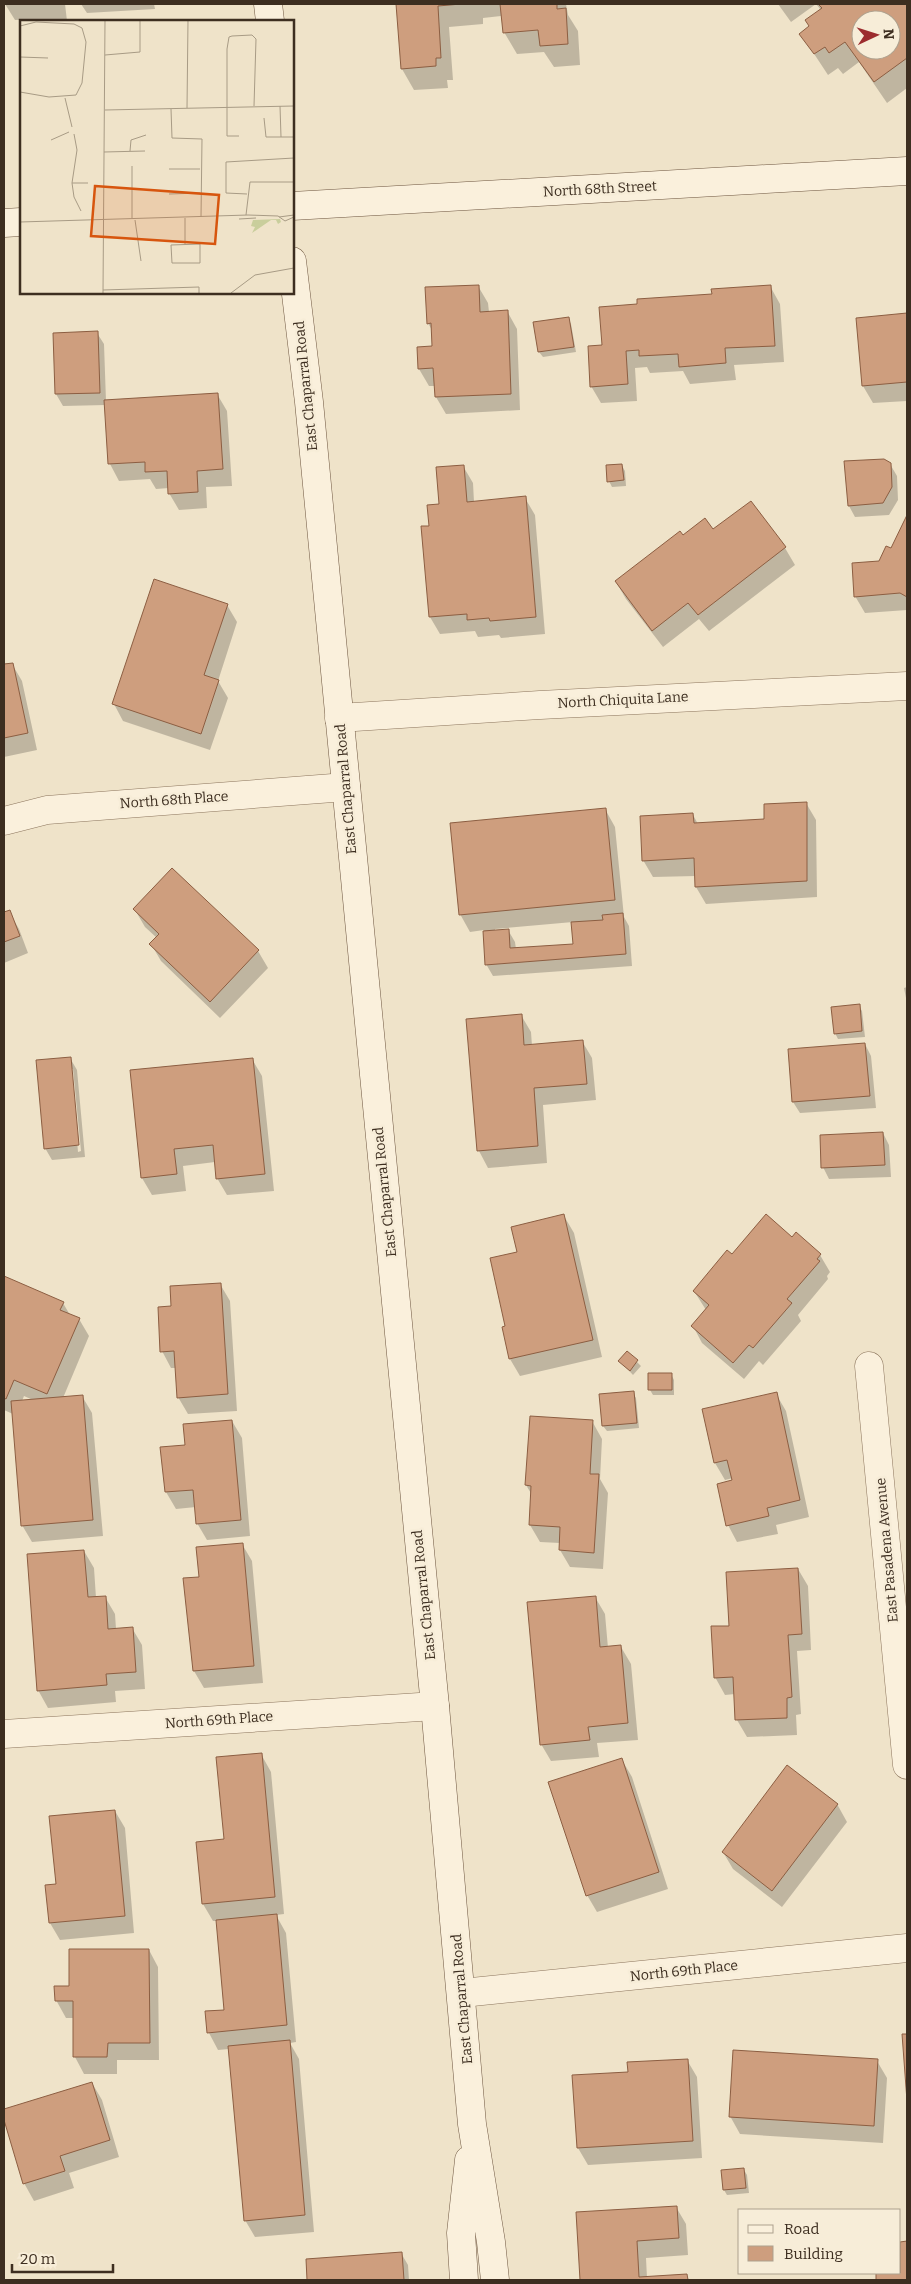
<svg xmlns="http://www.w3.org/2000/svg" width="911" height="2284" viewBox="0 0 911 2284" font-family="Bitter,serif">
<style>
.shadow{fill:#0003;fill-rule:evenodd}
.building{fill:#ce9e7e;stroke:#8c5e42;fill-rule:evenodd}
.lines{fill:none;stroke-linecap:round;stroke-linejoin:round}
.street-casing{stroke:#8c755d;stroke-width:29}
.secondary-casing{stroke:#6e5640;stroke-width:29}
.street{stroke:#faf0dc;stroke-width:28}
.secondary{stroke:#faf0dc;stroke-width:28}
.labels{text-anchor:middle;dominant-baseline:central;stroke-width:5;stroke-linejoin:round;paint-order:stroke}
.street-label{font-size:14px;fill:#3d2e20;stroke:#f7edd8}
.inset-road{fill:none;stroke:#a89b85;stroke-width:1}
.view{fill:#d7550e;fill-opacity:0.15;stroke:#d7550e;stroke-width:2.5}
.inset-edge{fill:none;stroke:#3d2e20;stroke-width:2.5}
</style>
<rect width="100%" height="100%" fill="#efe3c9"/>
<path class="shadow" d="M 5,4 L 65,4 L 67,21 L 42,21 L 40,19 L 15,20 Z
M 81,4 L 154,4 L 155,9 L 87,13 Z
M 397,4 L 566,4 L 568,15 L 578,31 L 580,65 L 554,67 L 544,52 L 517,54 L 504,32 L 501,16 L 483,18 L 483,24 L 449,27 L 453,80 L 447,80 L 448,88 L 414,90 L 402,69 Z
M 778,4 L 907,4 L 907,88 L 887,103 L 859,62 L 843,74 L 838,68 L 828,75 L 801,34 L 810,27 L 821,10 L 816,4 L 791,22 ZM 861,20 L 891,20 L 891,50 L 861,50 Z
M 478,286 L 488,303 L 489,312 L 507,311 L 517,329 L 520,410 L 446,414 L 436,397 L 435,386 L 429,386 L 419,369 L 434,347 L 433,332 L 428,323 Z
M 770,286 L 780,304 L 784,362 L 734,365 L 736,380 L 690,384 L 683,371 L 650,373 L 647,367 L 635,368 L 637,401 L 601,403 L 591,386 L 603,347 L 713,296 Z
M 907,315 L 907,401 L 873,403 L 863,386 L 857,319 Z
M 568,318 L 571,324 L 576,352 L 543,357 L 539,352 Z
M 97,333 L 104,344 L 106,401 L 217,394 L 227,411 L 232,486 L 206,487 L 207,508 L 179,510 L 169,493 L 169,488 L 156,489 L 150,479 L 119,481 L 110,464 L 106,405 L 63,406 L 56,394 L 54,334 Z
M 890,464 L 897,476 L 898,500 L 889,515 L 855,517 L 849,506 Z
M 463,466 L 473,483 L 474,502 L 525,498 L 535,515 L 545,634 L 501,638 L 499,635 L 478,637 L 475,631 L 440,634 L 430,617 L 423,527 L 431,527 Z
M 622,466 L 625,471 L 626,486 L 612,487 L 609,481 Z
M 750,503 L 785,548 L 795,565 L 709,631 L 699,619 L 663,647 L 626,599 L 616,582 L 683,537 L 713,531 Z
M 907,518 L 907,610 L 865,613 L 855,596 L 891,549 Z
M 227,605 L 237,622 L 218,681 L 228,698 L 210,750 L 123,721 L 114,704 Z
M 12,664 L 22,681 L 37,750 L 4,757 L 4,666 Z
M 806,803 L 816,820 L 817,897 L 706,904 L 696,887 L 696,876 L 653,877 L 643,860 L 693,815 L 698,824 L 766,820 Z
M 605,809 L 615,827 L 624,917 L 629,926 L 632,966 L 493,976 L 486,964 L 484,930 L 470,932 L 460,914 ZM 573,922 L 574,945 L 516,949 L 515,942 L 508,930 L 495,932 L 495,929 Z
M 135,910 L 258,951 L 268,968 L 220,1018 L 161,961 L 151,944 L 157,938 L 145,927 Z
M 9,912 L 19,929 L 28,953 L 4,963 L 4,914 Z
M 907,987 L 907,1003 L 904,988 Z
M 859,1006 L 862,1011 L 865,1037 L 838,1039 L 835,1033 Z
M 521,1015 L 531,1032 L 532,1046 L 582,1041 L 592,1058 L 596,1100 L 543,1105 L 547,1163 L 488,1168 L 479,1151 L 467,1020 Z
M 865,1044 L 871,1056 L 876,1108 L 800,1113 L 793,1102 Z
M 70,1058 L 77,1070 L 85,1157 L 52,1160 L 45,1148 ZM 71,1069 L 73,1069 L 81,1151 L 78,1152 Z
M 252,1059 L 262,1076 L 274,1191 L 227,1195 L 217,1178 L 215,1162 L 183,1166 L 186,1191 L 152,1195 L 142,1178 Z
M 883,1133 L 889,1145 L 891,1177 L 829,1179 L 823,1167 Z
M 564,1216 L 574,1233 L 602,1357 L 520,1376 L 510,1359 L 504,1328 L 507,1327 L 518,1253 Z
M 796,1234 L 820,1255 L 830,1272 L 827,1276 L 828,1279 L 798,1315 L 801,1321 L 763,1365 L 759,1361 L 744,1379 L 702,1343 L 693,1326 L 706,1310 L 694,1291 L 732,1256 L 792,1238 Z
M 5,1278 L 63,1303 L 70,1315 L 79,1319 L 89,1336 L 63,1398 L 82,1396 L 92,1413 L 103,1536 L 32,1542 L 22,1525 L 13,1414 L 4,1410 ZM 24,1396 L 33,1400 L 22,1401 Z
M 220,1284 L 230,1301 L 237,1411 L 188,1414 L 178,1397 L 176,1368 L 171,1368 L 162,1351 L 172,1307 Z
M 627,1352 L 641,1366 L 633,1375 L 620,1361 Z
M 671,1374 L 674,1380 L 674,1395 L 653,1395 L 650,1390 Z
M 633,1393 L 636,1398 L 639,1428 L 607,1431 L 603,1426 Z
M 776,1394 L 786,1411 L 809,1517 L 776,1525 L 778,1534 L 737,1542 L 728,1525 L 733,1478 L 725,1480 L 715,1463 Z
M 232,1421 L 242,1438 L 250,1536 L 207,1540 L 197,1523 L 196,1507 L 176,1509 L 166,1492 L 162,1448 L 187,1446 Z
M 592,1421 L 602,1439 L 600,1479 L 608,1493 L 603,1569 L 570,1567 L 560,1550 L 560,1543 L 540,1542 L 530,1525 L 532,1495 L 526,1485 Z
M 242,1544 L 252,1561 L 263,1683 L 204,1688 L 194,1671 L 185,1579 L 200,1578 Z
M 84,1551 L 94,1568 L 96,1598 L 105,1597 L 115,1614 L 116,1629 L 132,1628 L 142,1645 L 145,1689 L 115,1691 L 116,1702 L 48,1708 L 38,1690 Z
M 798,1569 L 808,1586 L 811,1650 L 797,1651 L 801,1714 L 796,1715 L 797,1735 L 747,1737 L 737,1720 L 735,1694 L 725,1695 L 715,1677 L 730,1627 Z
M 595,1597 L 605,1614 L 608,1648 L 621,1647 L 631,1664 L 638,1740 L 597,1743 L 599,1757 L 551,1761 L 541,1744 Z
M 261,1754 L 271,1772 L 284,1914 L 276,1915 L 286,1933 L 296,2042 L 290,2043 L 299,2059 L 314,2232 L 255,2237 L 245,2220 L 229,2049 L 218,2050 L 209,2033 L 207,2013 L 226,2011 L 217,1921 L 213,1921 L 203,1904 L 197,1843 L 225,1840 Z
M 622,1760 L 632,1777 L 668,1889 L 597,1912 L 587,1895 Z
M 837,1804 L 847,1822 L 782,1907 L 733,1869 L 723,1852 Z
M 115,1811 L 125,1828 L 134,1933 L 60,1940 L 50,1923 L 57,1885 Z
M 149,1950 L 158,1967 L 159,2060 L 117,2060 L 117,2074 L 84,2074 L 75,2057 L 74,2018 L 66,2018 L 56,2000 L 71,1987 Z
M 687,2060 L 697,2077 L 702,2158 L 588,2165 L 578,2148 L 629,2073 Z
M 877,2061 L 887,2078 L 883,2143 L 740,2134 L 730,2116 Z
M 92,2083 L 102,2100 L 119,2157 L 69,2173 L 74,2188 L 34,2201 L 24,2183 L 4,2111 Z
M 744,2170 L 747,2175 L 749,2193 L 727,2195 L 724,2190 Z
M 676,2207 L 686,2224 L 688,2255 L 646,2258 L 647,2278 L 687,2276 L 689,2280 L 581,2280 L 577,2213 Z
M 900,2243 L 907,2243 L 907,2280 L 878,2280 L 877,2273 L 900,2273 Z
M 401,2253 L 408,2265 L 409,2280 L 308,2280 L 307,2260 Z"/>
<path class="building" d="M 396,4 L 461,4 L 438,6 L 441,58 L 436,58 L 436,66 L 401,69 Z
M 500,4 L 557,4 L 557,9 L 566,8 L 568,44 L 540,46 L 538,30 L 503,33 Z
M 818,4 L 907,4 L 907,58 L 874,82 L 845,42 L 829,53 L 825,47 L 814,54 L 799,34 L 809,26 L 805,20 L 822,8 ZM 861,20 L 891,20 L 891,50 L 861,50 Z
M 479,285 L 480,312 L 508,310 L 511,394 L 435,397 L 433,368 L 418,369 L 417,347 L 432,346 L 431,323 L 427,324 L 425,287 Z
M 771,285 L 775,346 L 725,348 L 726,363 L 679,367 L 678,354 L 639,356 L 639,350 L 626,351 L 628,384 L 590,387 L 588,346 L 602,345 L 599,307 L 637,304 L 637,299 L 712,294 L 711,289 Z
M 907,313 L 907,382 L 862,386 L 856,318 Z
M 569,317 L 574,347 L 538,352 L 533,322 Z
M 98,331 L 100,393 L 55,394 L 53,333 Z
M 218,393 L 223,469 L 197,471 L 198,492 L 168,494 L 167,471 L 145,472 L 145,462 L 108,464 L 104,400 Z
M 884,459 L 891,463 L 892,487 L 883,503 L 848,506 L 844,461 Z
M 622,464 L 624,480 L 607,482 L 606,465 Z
M 464,465 L 467,502 L 526,496 L 536,617 L 490,621 L 489,618 L 467,620 L 467,614 L 429,617 L 421,526 L 429,526 L 427,505 L 439,504 L 436,467 Z
M 751,501 L 786,547 L 698,615 L 688,603 L 652,631 L 615,581 L 680,531 L 683,535 L 705,518 L 713,529 Z
M 907,515 L 907,597 L 900,593 L 854,597 L 852,563 L 879,561 L 886,546 L 891,548 Z
M 154,579 L 228,604 L 204,675 L 219,680 L 201,734 L 112,704 Z
M 13,663 L 28,733 L 4,738 L 4,664 Z
M 807,802 L 807,881 L 695,887 L 694,858 L 642,861 L 640,816 L 693,813 L 694,823 L 764,819 L 764,804 Z
M 606,808 L 615,900 L 459,915 L 450,823 Z
M 172,868 L 259,950 L 210,1002 L 149,944 L 159,934 L 133,909 Z
M 10,910 L 20,936 L 4,942 L 4,912 Z
M 623,913 L 626,954 L 485,965 L 483,931 L 509,929 L 510,948 L 573,944 L 571,922 L 603,920 L 602,915 Z
M 860,1004 L 862,1031 L 834,1034 L 831,1007 Z
M 522,1014 L 524,1045 L 583,1040 L 587,1084 L 534,1088 L 538,1146 L 477,1151 L 466,1019 Z
M 865,1043 L 870,1096 L 792,1102 L 788,1049 Z
M 71,1057 L 79,1145 L 44,1149 L 36,1060 Z
M 253,1058 L 265,1174 L 216,1179 L 213,1145 L 174,1149 L 177,1174 L 141,1178 L 130,1070 Z
M 883,1132 L 885,1165 L 821,1168 L 820,1135 Z
M 564,1214 L 593,1340 L 509,1359 L 502,1327 L 505,1326 L 490,1258 L 517,1252 L 511,1227 Z
M 766,1214 L 792,1237 L 796,1232 L 821,1254 L 817,1259 L 820,1261 L 787,1299 L 792,1303 L 753,1348 L 749,1345 L 733,1363 L 691,1326 L 709,1305 L 693,1291 L 727,1250 L 732,1254 Z
M 4,1276 L 64,1302 L 60,1310 L 80,1318 L 47,1394 L 14,1380 L 6,1399 L 4,1398 Z
M 221,1283 L 228,1394 L 177,1398 L 174,1351 L 160,1352 L 158,1307 L 171,1306 L 170,1286 Z
M 627,1351 L 638,1360 L 630,1371 L 618,1361 Z
M 648,1373 L 672,1373 L 672,1390 L 648,1390 Z
M 634,1391 L 637,1423 L 602,1426 L 599,1394 Z
M 777,1392 L 800,1500 L 767,1508 L 769,1516 L 726,1526 L 717,1484 L 732,1480 L 727,1460 L 714,1463 L 702,1409 Z
M 83,1395 L 93,1520 L 21,1526 L 11,1401 Z
M 530,1416 L 593,1420 L 590,1474 L 599,1474 L 594,1553 L 559,1550 L 560,1527 L 529,1525 L 531,1486 L 525,1485 Z
M 232,1420 L 241,1520 L 196,1524 L 193,1490 L 165,1492 L 160,1447 L 185,1445 L 183,1424 Z
M 243,1543 L 254,1666 L 193,1671 L 183,1578 L 199,1577 L 196,1547 Z
M 84,1550 L 88,1597 L 106,1596 L 108,1629 L 133,1627 L 136,1672 L 106,1674 L 107,1685 L 37,1691 L 27,1554 Z
M 798,1568 L 802,1634 L 788,1635 L 792,1697 L 787,1698 L 787,1718 L 735,1720 L 733,1677 L 714,1678 L 711,1626 L 729,1626 L 726,1572 Z
M 596,1596 L 600,1647 L 621,1645 L 628,1723 L 588,1727 L 590,1740 L 540,1745 L 527,1602 Z
M 262,1753 L 275,1897 L 202,1904 L 196,1842 L 224,1839 L 216,1757 Z
M 622,1758 L 659,1872 L 586,1896 L 548,1782 Z
M 787,1765 L 838,1804 L 772,1891 L 722,1852 Z
M 115,1810 L 125,1916 L 49,1923 L 45,1885 L 56,1884 L 49,1816 Z
M 277,1914 L 287,2025 L 207,2033 L 205,2011 L 224,2010 L 216,1920 Z
M 69,1949 L 149,1949 L 150,2043 L 108,2043 L 107,2057 L 73,2057 L 73,2001 L 55,2001 L 54,1986 L 69,1986 Z
M 902,2034 L 907,2034 L 907,2101 Z
M 290,2040 L 305,2215 L 244,2221 L 228,2046 Z
M 733,2050 L 878,2059 L 874,2126 L 729,2117 Z
M 688,2059 L 693,2141 L 577,2148 L 572,2075 L 628,2072 L 627,2062 Z
M 92,2082 L 110,2140 L 60,2156 L 65,2171 L 23,2184 L 4,2120 L 4,2109 Z
M 744,2168 L 746,2188 L 723,2190 L 721,2170 Z
M 677,2206 L 679,2238 L 637,2241 L 639,2277 L 687,2274 L 688,2280 L 580,2280 L 576,2212 Z
M 907,2241 L 907,2280 L 876,2280 L 876,2273 L 900,2273 L 900,2242 Z
M 402,2252 L 404,2280 L 307,2280 L 306,2259 Z"/>
<g class="lines">
<defs>
<path id="street" d="M 339,718 L 540,705 L 907,686
M 4,821 L 47,810 L 346,787
M 869,1366 L 907,1765
M 4,1734 L 435,1706
M 462,1993 L 907,1948"/>
<path id="secondary" d="M 268,4 L 270,21
M 292,206 L 907,171
M 4,223 L 21,222
M 292,261 L 309,402 L 435,1706 L 472,2124 L 491,2242 L 495,2280
M 464,2280 L 461,2233 L 469,2160"/>
</defs>
<use href="#street" class="street-casing"/>
<use href="#secondary" class="secondary-casing"/>
<use href="#street" class="street"/>
<use href="#secondary" class="secondary"/>
</g>
<g class="labels">
<g class="street-label">
<text transform="translate(600 189) rotate(-3)">North 68th Street</text>
<text transform="translate(306 386) rotate(-96)">East Chaparral Road</text>
<text transform="translate(623 700) rotate(-3)">North Chiquita Lane</text>
<text transform="translate(346 789) rotate(-95)">East Chaparral Road</text>
<text transform="translate(174 800) rotate(-4)">North 68th Place</text>
<text transform="translate(385 1192) rotate(-96)">East Chaparral Road</text>
<text transform="translate(887 1550) rotate(-95)">East Pasadena Avenue</text>
<text transform="translate(424 1595) rotate(-96)">East Chaparral Road</text>
<text transform="translate(219 1720) rotate(-4)">North 69th Place</text>
<text transform="translate(684 1971) rotate(-6)">North 69th Place</text>
<text transform="translate(462 1999) rotate(-95)">East Chaparral Road</text>
</g>
</g>
<g transform="translate(20 20)">
<rect width="274" height="274" fill="#efe3c9"/>
<path d="M 260,199 L 261,202 L 258,204 L 256,200 L 251,200 L 232,213 L 235,207 L 231,206 L 233,200 Z" fill="#c9ce9c"/>
<path class="inset-road" d="M 0,6 L 16,2 L 54,4 L 62,8 L 66,22 L 62,63 L 56,75 L 29,77 L 0,72M 85,35 L 120,32 L 120,0M 0,37 L 28,38M 45,78 L 52,107M 260,86 L 261,117M 167,88 L 168,0M 151,89 L 152,118 L 182,119 L 181,197M 85,90 L 274,86M 244,98 L 246,117 L 274,117M 54,114 L 57,130 L 52,163 L 54,177 L 61,191M 219,116 L 207,116 L 207,29 L 209,17 L 212,16 L 232,15 L 236,19 L 234,86M 31,120 L 49,112M 110,131 L 111,120 L 126,115M 84,132 L 125,131M 149,149 L 180,149M 52,163 L 68,163M 149,174 L 180,173M 227,174 L 206,173 L 206,142 L 274,138M 226,195 L 230,162 L 274,162M 259,197 L 274,195M 112,198 L 112,146M 219,199 L 236,198M 115,200 L 121,241M 0,202 L 228,195 L 258,196 L 265,201 L 274,197M 165,224 L 165,198M 180,224 L 180,243 L 152,243 L 151,225 ZM 83,270 L 179,267 L 179,273M 83,273 L 85,0M 211,273 L 235,255 L 274,248"/>
<path class="view" d="M 75,166 L 199,175 L 195,224 L 71,216 Z"/>
<rect width="274" height="274" class="inset-edge"/>
</g>
<rect width="911" height="2284" fill="none" stroke="#3d2e20" stroke-width="10"/>
<rect x="738" y="2209" width="162" height="65" fill="#f7edd8" stroke="#ada18e"/>
<rect x="748" y="2225" width="25" height="8" fill="#faf0dc" stroke="#ada18e"/>
<text x="784" y="2234" font-size="15" fill="#3d2e20">Road</text>
<rect x="748" y="2246" width="25" height="15" fill="#ce9e7e" stroke="#ada18e"/>
<text x="784" y="2259" font-size="15" fill="#3d2e20">Building</text>
<g transform="translate(876 35) rotate(86)"><circle r="24" fill="#f7edd8" stroke="#ada18e"/>
<path d="M0-4L9 19L0 12L-9 19Z" fill="#9c2c2e"/>
<text y="-8" font-size="14" font-weight="bold" text-anchor="middle" fill="#3d2e20">N</text>
</g>
<path d="M12 2264v8h101v-8" fill="none" stroke="#3d2e20" stroke-width="2.5"/>
<text x="20" y="2264" font-size="15" fill="#3d2e20" stroke="#f7edd8" stroke-width="4" paint-order="stroke">20 m</text>
</svg>
